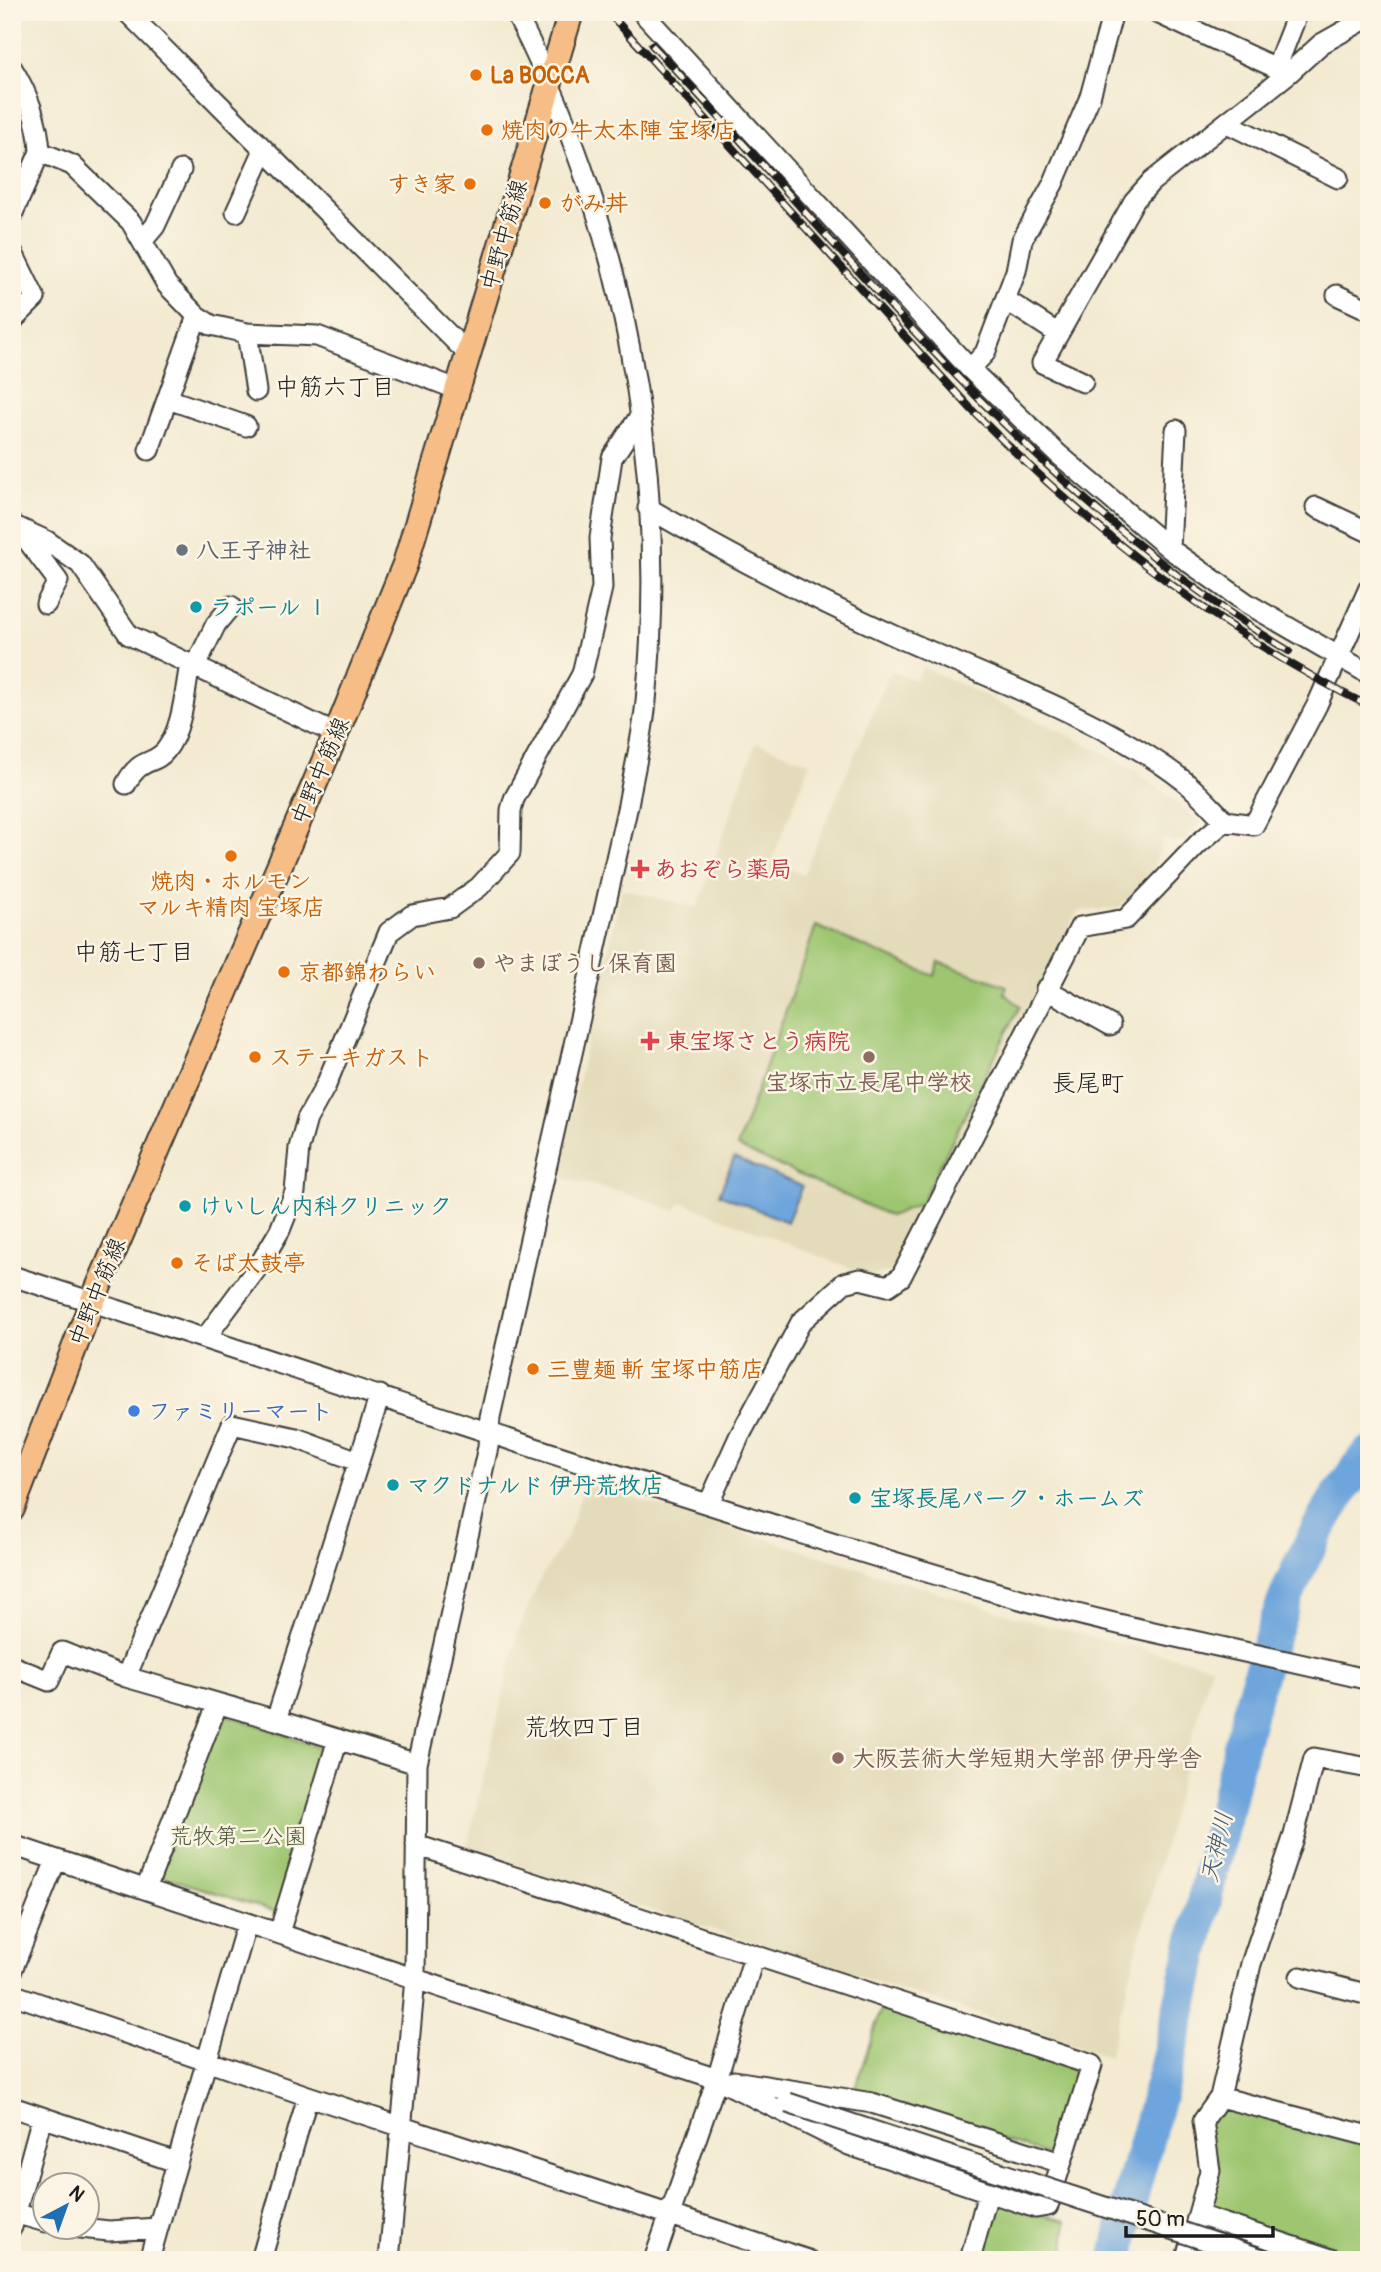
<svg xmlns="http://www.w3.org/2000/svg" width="1381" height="2272" viewBox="0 0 1381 2272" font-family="Pangolin,'Klee One',sans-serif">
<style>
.built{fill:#e4dbba}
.green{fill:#9ec671;stroke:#5d7146;stroke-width:2}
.water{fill:#6ea5dc;stroke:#45607c;stroke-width:2}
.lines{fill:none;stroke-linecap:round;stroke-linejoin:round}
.river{stroke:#6ea5dc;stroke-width:35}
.minor-casing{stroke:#3c3b37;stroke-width:23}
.major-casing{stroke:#3c3b37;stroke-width:28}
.minor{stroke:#fff;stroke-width:19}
.major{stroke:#f6be86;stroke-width:24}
.rail-casing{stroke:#1c1c1c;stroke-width:8}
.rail{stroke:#fcf5e5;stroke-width:5;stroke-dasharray:16;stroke-linecap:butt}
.minor-bridge-casing{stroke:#3c3b37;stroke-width:23;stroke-linecap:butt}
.minor-bridge{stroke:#fff;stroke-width:19}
.food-dot{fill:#e8710a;stroke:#fcf5e5;stroke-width:2.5}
.worship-dot{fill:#6b7280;stroke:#fcf5e5;stroke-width:2.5}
.culture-dot{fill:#0f9aa8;stroke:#fcf5e5;stroke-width:2.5}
.health-dot{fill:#e0444e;stroke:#fcf5e5;stroke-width:2.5}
.education-dot{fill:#8d6e63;stroke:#fcf5e5;stroke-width:2.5}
.shop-dot{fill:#3f7fe0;stroke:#fcf5e5;stroke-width:2.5}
.labels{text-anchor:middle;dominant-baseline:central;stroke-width:5;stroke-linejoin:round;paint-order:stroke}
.food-label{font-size:23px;font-weight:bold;fill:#c56008;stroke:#fcf5e5;text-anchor:start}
.street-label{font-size:23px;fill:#1c1c1c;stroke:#fcf5e5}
.worship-label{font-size:23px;font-weight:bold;fill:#5b616d;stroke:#fcf5e5;text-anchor:start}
.culture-label{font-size:23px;font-weight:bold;fill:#0d838f;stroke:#fcf5e5;text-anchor:start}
.health-label{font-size:23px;font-weight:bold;fill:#be3a42;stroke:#fcf5e5;text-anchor:start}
.education-label{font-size:23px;font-weight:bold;fill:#785e54;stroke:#fcf5e5;text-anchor:start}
.shop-label{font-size:23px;font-weight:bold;fill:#366cbe;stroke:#fcf5e5;text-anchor:start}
.park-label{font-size:23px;fill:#4a583a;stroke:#fcf5e5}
.neighbourhood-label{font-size:24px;fill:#1c1c1c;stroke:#fcf5e5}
.water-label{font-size:24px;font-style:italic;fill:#415a72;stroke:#fcf5e5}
</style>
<rect width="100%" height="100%" fill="#fcf5e5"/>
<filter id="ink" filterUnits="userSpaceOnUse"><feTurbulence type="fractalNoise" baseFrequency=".0143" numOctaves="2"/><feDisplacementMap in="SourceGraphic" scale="14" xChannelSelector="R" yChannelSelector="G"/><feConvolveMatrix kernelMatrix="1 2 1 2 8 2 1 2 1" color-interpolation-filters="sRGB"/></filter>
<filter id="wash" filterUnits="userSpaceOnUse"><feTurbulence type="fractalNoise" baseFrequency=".00686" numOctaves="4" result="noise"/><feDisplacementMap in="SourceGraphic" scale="28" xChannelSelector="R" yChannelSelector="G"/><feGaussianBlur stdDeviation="1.57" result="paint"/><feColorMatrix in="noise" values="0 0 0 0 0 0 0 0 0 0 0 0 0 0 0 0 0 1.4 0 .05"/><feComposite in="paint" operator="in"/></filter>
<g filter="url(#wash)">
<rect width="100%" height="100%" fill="#f3ead1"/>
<path class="built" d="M 923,667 L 1089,745 L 1135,771 L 1202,823 L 1183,841 L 1174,842 L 1164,838 L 1149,880 L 1118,908 L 1078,911 L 892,1272 L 870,1276 L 682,1202 L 676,1211 L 622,1192 L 557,1177 L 622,889 L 697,908 L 756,742 L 810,763 L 771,863 L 803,875 L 891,671 L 916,680 Z
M 585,1483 L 1027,1620 L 1211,1666 L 1109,2056 L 466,1851 L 519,1628 L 542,1576 L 568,1535 Z"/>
<path class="green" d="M 816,926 L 934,976 L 939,962 L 1007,986 L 1004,993 L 1020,1006 L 921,1203 L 890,1216 L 737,1147 Z
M 228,1715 L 319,1747 L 325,1753 L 277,1912 L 159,1875 L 219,1717 Z
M 882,2006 L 1079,2071 L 1084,2080 L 1062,2148 L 1052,2156 L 854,2091 Z
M 1221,2105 L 1369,2144 L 1369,2260 L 1355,2260 L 1214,2214 L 1205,2203 L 1208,2121 Z
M 998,2202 L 1066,2221 L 1064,2260 L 978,2260 L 992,2206 Z"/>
<path class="water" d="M 734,1158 L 802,1186 L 787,1222 L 719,1194 Z"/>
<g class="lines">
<path class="river" d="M 1117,2260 C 1131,2183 1157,2110 1174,2035 C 1191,1957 1209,1880 1227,1803 C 1256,1679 1286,1554 1369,1454"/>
</g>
</g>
<g filter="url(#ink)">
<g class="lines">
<defs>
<path id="minor" d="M 127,12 L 469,355
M 642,12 L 970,369 L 1058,454 L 1170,549 L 1176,430
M 1155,12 L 1276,68
M 12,68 C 27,92 39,123 40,152 L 72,165 L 131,222 L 167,285 L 197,316 L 211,325 L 247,333
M 1288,73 L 1276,68 L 1298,12
M 1227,123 L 1338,178
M 236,212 L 264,150
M 12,215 L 40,152
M 144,239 L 155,226 L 181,170
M 12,251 L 35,298 L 12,321
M 1337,295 L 1369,310
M 1006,300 L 1057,333
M 970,369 L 985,353 L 1016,271 L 1022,240 L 1053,184 L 1090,97 L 1113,12
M 1083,382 L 1042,363 L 1134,201 L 1151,182 L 1289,73 L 1321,44 L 1369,17
M 256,391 L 247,333 L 317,336 L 459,390
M 168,399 L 246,426
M 149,450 L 197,316
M 1316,507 L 1369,532
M 648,508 C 728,554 809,597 893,635 C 985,677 1105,719 1183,780 C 1198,792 1211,807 1225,821
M 12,525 L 47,541 L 80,564 L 129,635 L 336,734
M 30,533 L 27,540 L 58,581 L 46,604
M 1170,549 L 1248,604 L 1369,674
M 195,667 L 216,624 L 231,606
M 126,784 C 140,756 154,766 166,750 C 183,728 185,690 190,664
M 1046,989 L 1110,1025
M 12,1276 C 340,1381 665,1496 995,1592 C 1118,1628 1244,1650 1369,1680
M 206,1337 L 258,1267 L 280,1230 L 295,1192 L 299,1148 L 307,1119 L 326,1085 L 389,932 L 412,915 L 450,908 L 479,887 L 510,853 L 511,810 L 514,799 L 582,674 L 602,588 L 600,538 L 612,458 L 640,416
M 380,1395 L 276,1720 L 417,1764
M 709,1503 L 739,1437 L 801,1322 L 844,1283 L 860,1279 L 888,1286 L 901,1277 L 1080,927 L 1126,919 L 1198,844 L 1225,821 L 1254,825 L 1317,705 L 1369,588
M 12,1666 L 49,1681 L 62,1652 L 126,1677 L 276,1720
M 126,1677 L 232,1424 L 296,1438 L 358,1461
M 12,1845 L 729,2083
M 416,1845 L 1092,2065 L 1048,2206 L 1036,2208 L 849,2145 L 717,2079
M 146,1889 L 217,1705
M 279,1933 L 338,1739
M 12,1970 L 56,1860
M 1300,1977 L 1369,1995
M 12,1994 L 308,2096 L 808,2260
M 734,2081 L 872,2103 L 1061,2163
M 1220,2097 L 1369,2136
M 12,2107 L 176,2162
M 1080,2199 L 1163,2226
M 18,2214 L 46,2222
M 1198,2215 L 1334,2260
M 62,2226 L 109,2231 L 158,2228 L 149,2260
M 12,2227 L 42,2117
M 158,2228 L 247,1923
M 261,2260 L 308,2096
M 389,2260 L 415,1979 L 417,1764 L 488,1447 L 490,1417 L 628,805 C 634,770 643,735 646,701 C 669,468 623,220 515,12
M 654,2260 L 717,2079 L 754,1956
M 970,2260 L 988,2193
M 1192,2260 L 1186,2258 L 1210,2171 L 1203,2121 L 1220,2097 L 1251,1964 L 1294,1835 L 1314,1758 L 1369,1768"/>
<path id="major" d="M 12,1509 L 92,1302 L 336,734 L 405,564 L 571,12"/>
</defs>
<use href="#minor" class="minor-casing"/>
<use href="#major" class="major-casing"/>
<use href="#minor" class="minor"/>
<use href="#major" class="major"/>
<defs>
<path id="rail" d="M 608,12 L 973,411 C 1089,528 1220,633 1369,706
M 652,45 C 854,257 1035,498 1289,651"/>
</defs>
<use href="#rail" class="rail-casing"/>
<use href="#rail" class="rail"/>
<defs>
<path id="minor-bridge" d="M 788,2103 L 1080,2199
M 1163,2226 L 1265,2260"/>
</defs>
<use href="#minor-bridge" class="minor-bridge-casing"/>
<use href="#minor-bridge" class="minor-bridge"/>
</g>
</g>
<g class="food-dot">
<circle cx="476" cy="75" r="7"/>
<circle cx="487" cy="130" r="7"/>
<circle cx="470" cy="184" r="7"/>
<circle cx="545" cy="203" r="7"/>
<circle cx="231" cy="856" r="7"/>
<circle cx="284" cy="972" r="7"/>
<circle cx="255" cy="1057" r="7"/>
<circle cx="177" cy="1263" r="7"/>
<circle cx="533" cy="1369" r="7"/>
</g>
<circle class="worship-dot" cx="182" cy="550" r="7"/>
<g class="culture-dot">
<circle cx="196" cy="607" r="7"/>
<circle cx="185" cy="1206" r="7"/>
<circle cx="393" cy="1485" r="7"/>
<circle cx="855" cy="1498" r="7"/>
</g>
<g class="health-dot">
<path d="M636.5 858.5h7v7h7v7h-7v7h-7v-7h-7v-7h7z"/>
<path d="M646.5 1030.5h7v7h7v7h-7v7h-7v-7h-7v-7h7z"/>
</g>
<g class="education-dot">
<circle cx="479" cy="963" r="7"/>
<circle cx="869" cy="1057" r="7"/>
<circle cx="838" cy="1758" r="7"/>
</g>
<circle class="shop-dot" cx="134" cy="1411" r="7"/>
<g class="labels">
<g class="food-label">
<text x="490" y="75">La BOCCA</text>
<text x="501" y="130">焼肉の牛太本陣 宝塚店</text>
<text x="456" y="184" text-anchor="end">すき家</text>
<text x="559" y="203">がみ丼</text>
<text x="231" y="881" text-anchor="middle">焼肉・ホルモン<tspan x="231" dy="26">マルキ精肉 宝塚店</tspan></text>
<text x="298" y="972">京都錦わらい</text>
<text x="269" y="1057">ステーキガスト</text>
<text x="191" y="1263">そば太鼓亭</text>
<text x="547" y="1369">三豊麺 斬 宝塚中筋店</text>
</g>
<g class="street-label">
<text transform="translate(504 235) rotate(-74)">中野中筋線</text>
<text transform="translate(320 771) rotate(-67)">中野中筋線</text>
<text transform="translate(97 1292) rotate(-68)">中野中筋線</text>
</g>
<g class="worship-label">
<text x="196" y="550">八王子神社</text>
</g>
<g class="culture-label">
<text x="210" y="607">ラポール Ⅰ</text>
<text x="199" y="1206">けいしん内科クリニック</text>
<text x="407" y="1485">マクドナルド 伊丹荒牧店</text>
<text x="869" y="1498">宝塚長尾パーク・ホームズ</text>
</g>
<g class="health-label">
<text x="654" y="869">あおぞら薬局</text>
<text x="666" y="1041">東宝塚さとう病院</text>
</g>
<g class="education-label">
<text x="493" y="963">やまぼうし保育園</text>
<text x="869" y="1082" text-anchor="middle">宝塚市立長尾中学校</text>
<text x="852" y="1758">大阪芸術大学短期大学部 伊丹学舎</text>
</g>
<g class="shop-label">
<text x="148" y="1411">ファミリーマート</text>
</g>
<g class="park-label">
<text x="238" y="1836">荒牧第二公園</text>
</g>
<g class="neighbourhood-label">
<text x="335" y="387">中筋六丁目</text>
<text x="134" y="952">中筋七丁目</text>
<text x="1088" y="1083">長尾町</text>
<text x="584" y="1727">荒牧四丁目</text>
</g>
<g class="water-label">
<text transform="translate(1217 1847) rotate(-77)">天神川</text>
</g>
</g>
<rect width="1381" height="2272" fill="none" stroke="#fcf5e5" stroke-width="42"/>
<g transform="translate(66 2206) rotate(41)"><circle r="33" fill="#fcf5e5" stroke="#a29e95" stroke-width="2"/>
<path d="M0-5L12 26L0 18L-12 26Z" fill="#1f6fb2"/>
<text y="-10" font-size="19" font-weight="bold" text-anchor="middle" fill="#1c1c1c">N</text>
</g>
<path d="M1126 2226v10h147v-10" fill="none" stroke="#1c1c1c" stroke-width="3.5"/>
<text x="1136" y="2226" font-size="21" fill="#1c1c1c" stroke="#fcf5e5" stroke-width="5" paint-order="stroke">50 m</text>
</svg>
